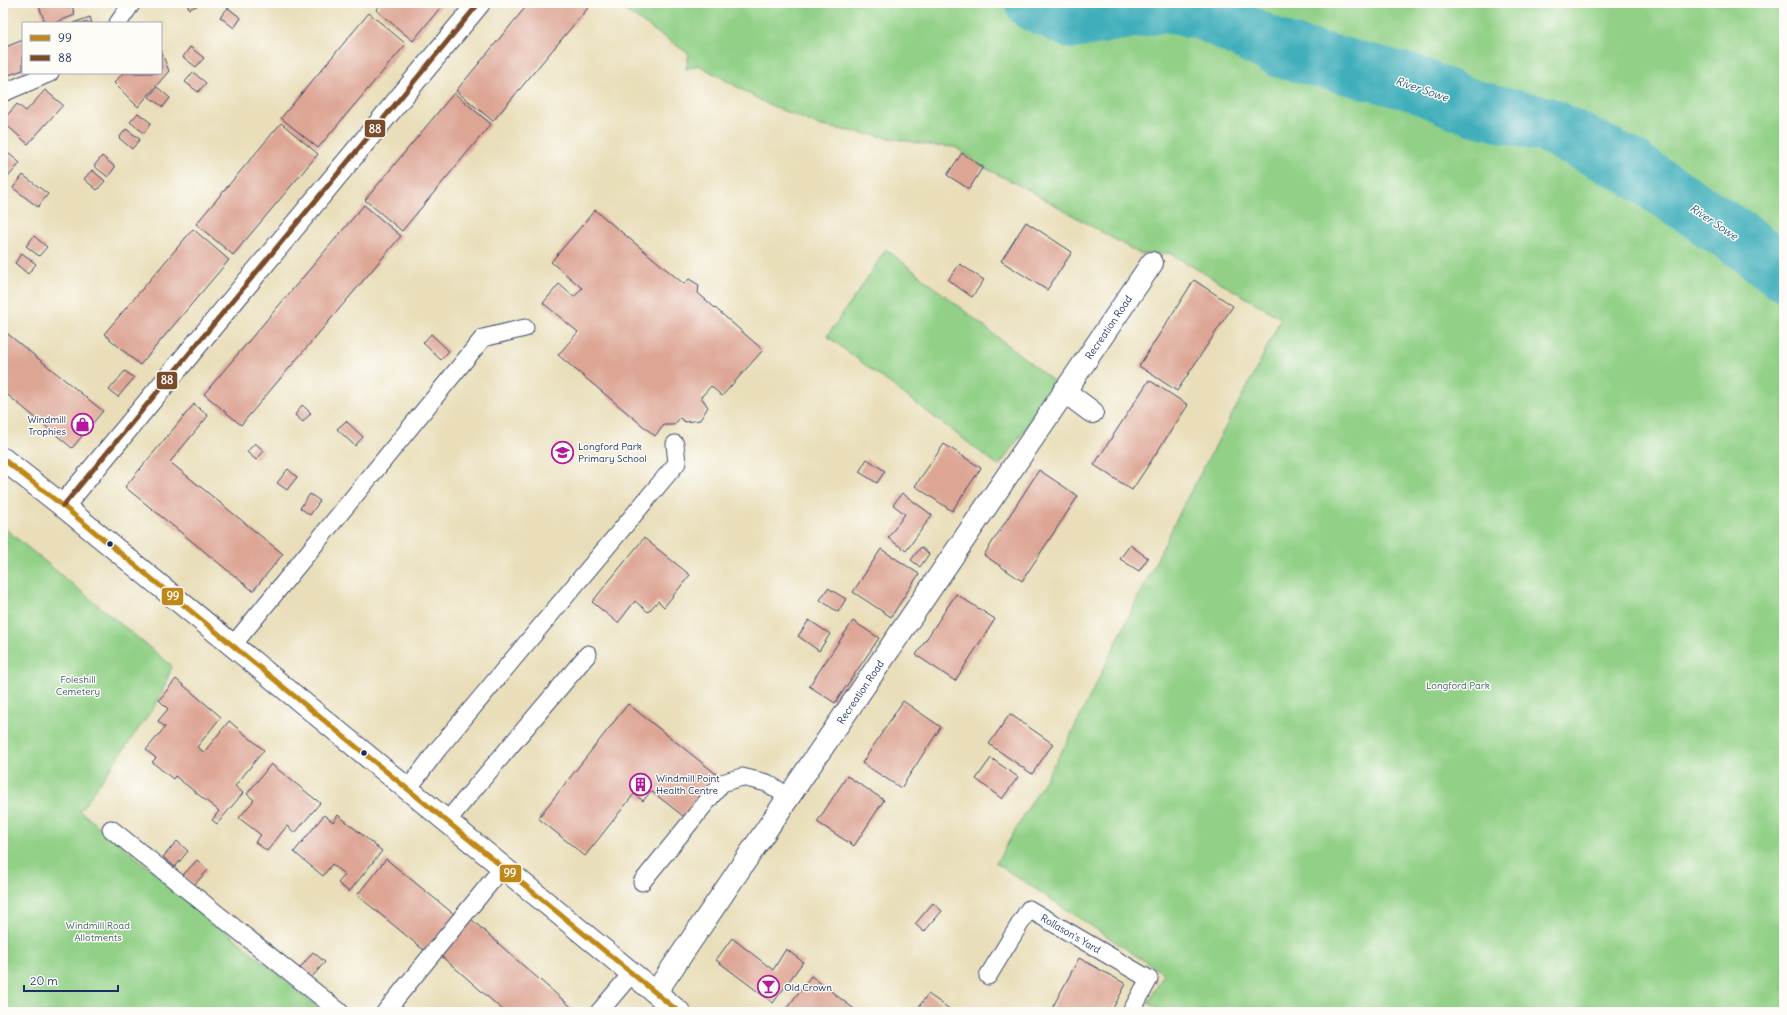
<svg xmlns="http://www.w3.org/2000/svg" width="1787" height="1015" viewBox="0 0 1787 1015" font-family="Delius,sans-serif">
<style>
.green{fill:#91d086;stroke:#568072}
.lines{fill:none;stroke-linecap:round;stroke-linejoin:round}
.stream{stroke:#3fafbb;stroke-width:9}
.river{stroke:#3fafbb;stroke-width:56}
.building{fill:#dda594}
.lane-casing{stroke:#3a496c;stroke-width:19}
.street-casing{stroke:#3a496c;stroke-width:24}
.secondary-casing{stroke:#3a496c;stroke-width:24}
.lane{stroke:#fff;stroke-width:17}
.street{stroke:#fff;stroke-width:22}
.secondary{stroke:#fff;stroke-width:22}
.bus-1-casing{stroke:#fdfcf7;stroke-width:8}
.bus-2-casing{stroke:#fdfcf7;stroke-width:8}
.bus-1{stroke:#c08818;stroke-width:5}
.bus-2{stroke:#7a4b2a;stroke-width:5}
.bus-dot{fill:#1b2f5e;stroke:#fdfcf7;stroke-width:1.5}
.labels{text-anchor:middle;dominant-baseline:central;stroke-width:3;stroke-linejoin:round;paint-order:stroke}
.street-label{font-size:10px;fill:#1b2f5e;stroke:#fdfcf7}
.poi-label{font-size:10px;fill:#1b2f5e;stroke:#fdfcf7;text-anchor:start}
.park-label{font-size:10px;fill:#3e5f6a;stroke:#fdfcf7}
.water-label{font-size:11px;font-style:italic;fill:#285c7f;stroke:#fdfcf7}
.line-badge{stroke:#fdfcf7;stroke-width:1.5}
.badge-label{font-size:11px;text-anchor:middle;font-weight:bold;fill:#fff}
</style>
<rect width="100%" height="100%" fill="#fdfcf7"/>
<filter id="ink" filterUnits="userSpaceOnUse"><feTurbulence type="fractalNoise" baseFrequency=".025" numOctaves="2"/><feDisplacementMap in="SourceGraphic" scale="8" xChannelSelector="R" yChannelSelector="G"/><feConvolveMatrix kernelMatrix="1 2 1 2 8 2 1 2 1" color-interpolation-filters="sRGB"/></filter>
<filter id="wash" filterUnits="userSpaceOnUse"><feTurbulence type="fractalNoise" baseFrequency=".012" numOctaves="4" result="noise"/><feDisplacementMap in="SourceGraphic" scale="16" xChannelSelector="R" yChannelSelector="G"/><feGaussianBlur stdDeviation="0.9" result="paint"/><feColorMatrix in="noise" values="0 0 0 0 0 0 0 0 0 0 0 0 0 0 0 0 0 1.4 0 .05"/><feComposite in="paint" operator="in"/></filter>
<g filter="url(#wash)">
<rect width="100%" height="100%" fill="#e9deb9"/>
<path class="green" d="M 614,3 L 1784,3 L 1784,1012 L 1164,1012 L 1148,1003 L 1164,974 L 996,863 L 1070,737 L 1184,504 L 1255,372 L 1281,318 L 1169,253 L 1140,254 L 1025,188 L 983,167 L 955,147 L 936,146 L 821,126 L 767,104 L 699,65 L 686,69 L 689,54 Z
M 886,249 L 1057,384 L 999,466 L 827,336 L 864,283 Z
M 3,527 L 172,666 L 159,700 L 80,811 L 324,1012 L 3,1012 Z"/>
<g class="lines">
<path class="stream" d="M 1747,244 L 1784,243"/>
<path class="river" d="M 1033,3 L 1073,21 L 1167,4 L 1206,13 L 1281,50 L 1413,83 L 1471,107 L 1547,125 L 1628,165 L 1747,244 L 1784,273"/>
</g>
<g id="blocks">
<path class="building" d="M 38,3 L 71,3 L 75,15 L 54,23 L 45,23 Z
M 187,3 L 204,3 L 189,9 Z
M 382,3 L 444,3 L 413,41 L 376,10 Z
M 529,3 L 592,3 L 493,121 L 456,91 Z
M 228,8 L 241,18 L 234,28 L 220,17 Z
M 369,13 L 406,44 L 318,148 L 281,118 Z
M 90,17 L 92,23 L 73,23 Z
M 23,40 L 23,70 L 3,77 L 3,48 Z
M 190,47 L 204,58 L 196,67 L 183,57 Z
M 161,51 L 169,71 L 138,107 L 114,83 L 123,73 L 161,73 Z
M 193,72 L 206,83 L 198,92 L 185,82 Z
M 157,87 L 170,98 L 163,107 L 149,97 Z
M 45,90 L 63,105 L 28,144 L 3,122 L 3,120 L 17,104 L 26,111 Z
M 454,93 L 491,124 L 402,231 L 365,200 Z
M 138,113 L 151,123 L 144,133 L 130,122 Z
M 281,123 L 318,154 L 233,255 L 196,224 Z
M 126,129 L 140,139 L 132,149 L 119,138 Z
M 3,149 L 20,163 L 3,183 Z
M 962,153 L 983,167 L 969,189 L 947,175 Z
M 102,156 L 115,167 L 108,177 L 94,166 Z
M 92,170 L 105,181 L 97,190 L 84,179 Z
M 23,175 L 48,194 L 38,207 L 13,188 Z
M 364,205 L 401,236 L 241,425 L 204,394 Z
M 595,210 L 684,284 L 689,279 L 699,285 L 698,293 L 763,350 L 722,396 L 711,386 L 701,397 L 708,407 L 700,420 L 685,422 L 680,418 L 674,425 L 664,425 L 655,436 L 558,355 L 578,332 L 543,303 L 559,284 L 574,297 L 582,288 L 551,262 Z
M 1026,222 L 1072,252 L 1047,290 L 1001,261 Z
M 193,229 L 229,260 L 140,365 L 104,334 Z
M 34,236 L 47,247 L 39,256 L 26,246 Z
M 22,253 L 36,264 L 28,274 L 15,263 Z
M 960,264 L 984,280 L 972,297 L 948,280 Z
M 1194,280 L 1233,306 L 1177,391 L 1139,366 Z
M 3,330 L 103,411 L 72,448 L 3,391 Z
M 431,334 L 449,351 L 441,360 L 423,343 Z
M 125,371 L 134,378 L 118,397 L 109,390 Z
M 1149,380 L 1188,405 L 1132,490 L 1094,465 Z
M 194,404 L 208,416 L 170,462 L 283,554 L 253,591 L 125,487 Z
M 302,405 L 311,413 L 303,422 L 295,415 Z
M 346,421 L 363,437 L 355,446 L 337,429 Z
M 255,443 L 264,451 L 256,460 L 247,452 Z
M 944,444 L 981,468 L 952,511 L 915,486 Z
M 867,459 L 885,471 L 877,483 L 859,472 Z
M 288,469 L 297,477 L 287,490 L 277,483 Z
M 1039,470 L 1078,496 L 1022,581 L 984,555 Z
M 902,493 L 932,515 L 906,551 L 888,538 L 905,514 L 893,505 Z
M 310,494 L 320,501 L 310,515 L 300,508 Z
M 644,538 L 690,575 L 664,607 L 658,601 L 648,612 L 635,601 L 618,623 L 592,602 Z
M 1130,545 L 1148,558 L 1139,571 L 1120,559 Z
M 921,547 L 929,554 L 920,567 L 911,560 Z
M 881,549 L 919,574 L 891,617 L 853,592 Z
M 828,588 L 846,599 L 838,612 L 820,600 Z
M 956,594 L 995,619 L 955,681 L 916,655 Z
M 809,620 L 830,634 L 819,651 L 798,636 Z
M 853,621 L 879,638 L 835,703 L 809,686 Z
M 176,679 L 221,717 L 197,747 L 204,752 L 229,721 L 264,750 L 235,786 L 243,793 L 217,824 L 212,820 L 219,811 L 175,776 L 173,779 L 152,762 L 156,758 L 146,750 L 165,727 L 158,721 L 168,709 L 159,700 Z
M 903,701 L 941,727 L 901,788 L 862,763 Z
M 628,704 L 720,777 L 687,819 L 651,791 L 643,801 L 634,794 L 585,856 L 538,818 Z
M 1010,714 L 1053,744 L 1032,774 L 989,744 Z
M 991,758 L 1018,777 L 1002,799 L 976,779 Z
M 271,764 L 320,803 L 295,833 L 287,826 L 267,851 L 255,842 L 261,835 L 239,818 L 254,800 L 247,794 Z
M 847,776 L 884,800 L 854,846 L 817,822 Z
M 324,815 L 333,822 L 338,815 L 382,851 L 349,892 L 338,883 L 345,875 L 332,864 L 323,876 L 294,852 Z
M 177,841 L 188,851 L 175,867 L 163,857 Z
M 386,859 L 455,915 L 426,952 L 357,895 Z
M 197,860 L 208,870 L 194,885 L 183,875 Z
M 933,903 L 942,911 L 924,932 L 915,924 Z
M 470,918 L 518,961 L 577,1012 L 505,1012 L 454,967 L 439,954 Z
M 732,938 L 773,970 L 786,949 L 803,962 L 773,1003 L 716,960 Z
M 313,952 L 325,962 L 311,978 L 300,968 Z
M 1079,958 L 1126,984 L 1111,1012 L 1050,1012 Z
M 811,976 L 849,1005 L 858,1012 L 784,1012 Z
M 928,994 L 954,1012 L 915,1012 Z
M 398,1002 L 410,1012 L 389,1012 Z"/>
</g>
</g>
<g filter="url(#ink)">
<use href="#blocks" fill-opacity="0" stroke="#3a496c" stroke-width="1"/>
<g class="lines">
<defs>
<g id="lane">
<path d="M 118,23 L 132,3"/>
<path d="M 3,93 L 50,73"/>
<path d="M 233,645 L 483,338 L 525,328"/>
<path d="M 408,789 L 438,749 L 677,463 L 675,444"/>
<path d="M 447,821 L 588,654"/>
<path d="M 111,829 L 340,1012"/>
<path d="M 642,882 L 722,783 L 742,777 L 767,783 L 789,797"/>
<path id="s1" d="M 988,976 L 1029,909 L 1149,979 L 1131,1012"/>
<path d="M 385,1012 L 503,867"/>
<path d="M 599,1012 L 632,973"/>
</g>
<g id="street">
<path d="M 1064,391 L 1092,412"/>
<path d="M 63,506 L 479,3"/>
<path id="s2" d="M 656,992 L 1152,263"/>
</g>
<path id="secondary" d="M 3,459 L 63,506 L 679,1012"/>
</defs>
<use href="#lane" class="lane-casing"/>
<use href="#street" class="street-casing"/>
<use href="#secondary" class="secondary-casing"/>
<use href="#lane" class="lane"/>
<use href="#street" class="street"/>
<use href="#secondary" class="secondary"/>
<defs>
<path id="bus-1" d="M 3,459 L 63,506 L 679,1012"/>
<path id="bus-2" d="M 63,506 L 479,3"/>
</defs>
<use href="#bus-1" class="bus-1-casing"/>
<use href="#bus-2" class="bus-2-casing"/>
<use href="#bus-1" class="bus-1"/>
<use href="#bus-2" class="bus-2"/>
</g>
</g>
<defs>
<symbol id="shop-ring" viewBox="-11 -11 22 22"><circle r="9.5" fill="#fdfcf7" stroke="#b5179e" stroke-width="1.5"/><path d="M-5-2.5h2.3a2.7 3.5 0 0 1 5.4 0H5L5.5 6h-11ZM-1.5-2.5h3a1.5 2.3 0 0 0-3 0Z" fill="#b5179e"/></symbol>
<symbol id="school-ring" viewBox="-11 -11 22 22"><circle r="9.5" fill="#fdfcf7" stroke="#b5179e" stroke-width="1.5"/><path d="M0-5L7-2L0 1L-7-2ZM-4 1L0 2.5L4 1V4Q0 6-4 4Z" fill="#b5179e"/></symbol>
<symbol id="building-ring" viewBox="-11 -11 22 22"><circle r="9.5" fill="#fdfcf7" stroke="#b5179e" stroke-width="1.5"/><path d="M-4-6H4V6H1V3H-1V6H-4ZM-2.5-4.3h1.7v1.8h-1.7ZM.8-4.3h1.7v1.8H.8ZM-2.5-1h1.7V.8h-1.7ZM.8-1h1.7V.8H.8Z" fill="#b5179e"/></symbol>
<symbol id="bar-ring" viewBox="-11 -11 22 22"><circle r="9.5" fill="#fdfcf7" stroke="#b5179e" stroke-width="1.5"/><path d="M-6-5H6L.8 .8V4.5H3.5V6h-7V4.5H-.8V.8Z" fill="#b5179e"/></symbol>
</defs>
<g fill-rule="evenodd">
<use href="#shop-ring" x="70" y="412" width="25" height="25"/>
<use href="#school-ring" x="550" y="440" width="25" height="25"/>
<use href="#building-ring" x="628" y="772" width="25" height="25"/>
<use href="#bar-ring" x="756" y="974" width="25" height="25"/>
</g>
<g class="bus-dot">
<circle cx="110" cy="544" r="3.5"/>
<circle cx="364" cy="753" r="3.5"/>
</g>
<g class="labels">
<g class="street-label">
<text stroke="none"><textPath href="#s2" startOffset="804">Recreation Road</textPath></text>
<text stroke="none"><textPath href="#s2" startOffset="363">Recreation Road</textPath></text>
<text stroke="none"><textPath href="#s1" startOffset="127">Rollason's Yard</textPath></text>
</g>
<g class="poi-label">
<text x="66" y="419" text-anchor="end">Windmill<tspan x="66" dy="12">Trophies</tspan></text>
<text x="578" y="446">Longford Park<tspan x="578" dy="12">Primary School</tspan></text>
<text x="656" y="778">Windmill Point<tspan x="656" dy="12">Health Centre</tspan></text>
<text x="784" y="987">Old Crown</text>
</g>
<g class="park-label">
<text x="78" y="679">Foleshill<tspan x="78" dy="12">Cemetery</tspan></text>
<text x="1458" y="685">Longford Park</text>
<text x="98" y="925">Windmill Road<tspan x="98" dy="12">Allotments</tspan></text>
</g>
<g class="water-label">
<text transform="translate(1422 89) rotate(19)">River Sowe</text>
<text transform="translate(1714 222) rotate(34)">River Sowe</text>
</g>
</g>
<g class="line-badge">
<rect x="364" y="119" width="22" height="19" rx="4" fill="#7a4b2a"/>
<rect x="156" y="371" width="22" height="19" rx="4" fill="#7a4b2a"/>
<rect x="161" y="587" width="23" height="19" rx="4" fill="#c08818"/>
<rect x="499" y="864" width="23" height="19" rx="4" fill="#c08818"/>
</g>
<g class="badge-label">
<text x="375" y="133">88</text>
<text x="167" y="384">88</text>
<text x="173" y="600">99</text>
<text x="510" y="877">99</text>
</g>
<rect width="1787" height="1015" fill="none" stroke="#fdfcf7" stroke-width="16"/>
<rect x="22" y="22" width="140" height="52" fill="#fdfcf7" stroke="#a3aaba"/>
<rect x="30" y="35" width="20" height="6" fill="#c08818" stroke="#a3aaba"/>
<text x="58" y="42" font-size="12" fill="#1b2f5e">99</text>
<rect x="30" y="55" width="20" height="6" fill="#7a4b2a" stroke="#a3aaba"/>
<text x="58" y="62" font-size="12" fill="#1b2f5e">88</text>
<path d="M24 985v6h94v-6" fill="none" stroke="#1b2f5e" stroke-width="2"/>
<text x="30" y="985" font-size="12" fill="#1b2f5e" stroke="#fdfcf7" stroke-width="3" paint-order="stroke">20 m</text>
</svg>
